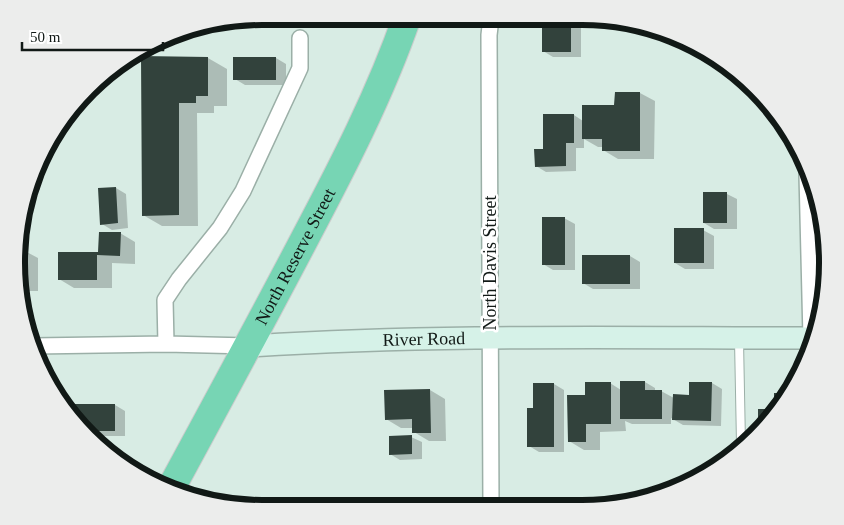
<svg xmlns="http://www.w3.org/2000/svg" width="844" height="525" viewBox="0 0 844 525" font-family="Georgia,serif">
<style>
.shadow{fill:#0003}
.building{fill:#32423c}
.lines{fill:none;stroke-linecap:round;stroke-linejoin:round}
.lane-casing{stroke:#9bafa7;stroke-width:10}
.street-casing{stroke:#9bafa7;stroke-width:18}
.secondary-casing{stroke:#9bafa7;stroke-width:24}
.highway-casing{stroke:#cbcccc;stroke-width:30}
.lane{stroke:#fff;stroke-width:8}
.street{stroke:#fff;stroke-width:15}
.secondary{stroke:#d6f2e8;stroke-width:21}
.highway{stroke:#77d5b4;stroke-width:28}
.labels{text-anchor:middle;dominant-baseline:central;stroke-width:5;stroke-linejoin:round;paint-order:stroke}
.street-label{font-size:18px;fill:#111916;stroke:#fff}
.rim{fill:none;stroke:#111916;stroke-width:6}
</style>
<rect width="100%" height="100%" fill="#d8ece4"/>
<path class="shadow" d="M 543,18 L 581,18 L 581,57 L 553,57 L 543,51 Z
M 142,58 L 208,58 L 227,69 L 227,106 L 214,106 L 214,113 L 197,113 L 198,226 L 162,226 L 143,215 Z
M 276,58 L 286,64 L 286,85 L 245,85 L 235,79 Z
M 640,93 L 655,101 L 654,159 L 618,159 L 603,150 L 603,147 L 598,147 L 584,139 L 584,148 L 576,148 L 576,171 L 546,172 L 536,166 L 545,150 L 574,115 L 583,121 L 616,107 Z
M 38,168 L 40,169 L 40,190 L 28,189 L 29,183 Z
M 116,188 L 126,194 L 128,228 L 112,230 L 102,224 Z
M 704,194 L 727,194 L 737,199 L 737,229 L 714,229 L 704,223 Z
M 564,218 L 575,224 L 575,270 L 553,270 L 543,264 Z
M 703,230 L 714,236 L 714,269 L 685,269 L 675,263 Z
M 120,233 L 135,242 L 135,264 L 112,263 L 112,288 L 74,288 L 59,279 L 59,253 L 100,253 Z
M 18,250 L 23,250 L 38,258 L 38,291 L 20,291 L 16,262 Z
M 630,256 L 640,262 L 640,289 L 593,289 L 583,283 Z
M 645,382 L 655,388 L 655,391 L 661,391 L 674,398 L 690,396 L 712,383 L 722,389 L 721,426 L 683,425 L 671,418 L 671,424 L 632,424 L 625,421 L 626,431 L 600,432 L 600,450 L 584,450 L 569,441 L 586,396 L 610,383 L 621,390 Z
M 554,384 L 564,390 L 564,452 L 539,452 L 529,446 L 535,409 Z
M 430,390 L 445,399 L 446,441 L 429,441 L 414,432 L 414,428 L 401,428 L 386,419 Z
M 72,405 L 115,405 L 125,411 L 125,436 L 92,436 L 72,414 Z
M 411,437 L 422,442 L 422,459 L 400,460 L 390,454 Z"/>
<path class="building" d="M 542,18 L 571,18 L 571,52 L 542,52 Z
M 141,56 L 208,57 L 208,96 L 196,96 L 196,103 L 179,103 L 179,215 L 142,216 Z
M 233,57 L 276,57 L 276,80 L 233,80 Z
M 615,92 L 640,92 L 640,151 L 602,151 L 602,139 L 582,139 L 582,105 L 614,105 Z
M 543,114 L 574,114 L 574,143 L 566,143 L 566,166 L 535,167 L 534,149 L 543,149 Z
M 116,187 L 118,223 L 100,225 L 98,188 Z
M 703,192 L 727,192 L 727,223 L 703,223 Z
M 542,217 L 565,217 L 565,265 L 542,265 Z
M 674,228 L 704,228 L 704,263 L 674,263 Z
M 99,232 L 121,232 L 120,256 L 97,255 L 97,280 L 58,280 L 58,252 L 98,252 Z
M 19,248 L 23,248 L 23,283 L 19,283 L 16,262 Z
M 582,255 L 630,255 L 630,284 L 582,284 Z
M 620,381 L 645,381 L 645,390 L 662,390 L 662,419 L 620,419 Z
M 585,382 L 611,382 L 611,424 L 586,424 L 586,442 L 568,442 L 567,395 L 585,395 Z
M 689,382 L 712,382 L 711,421 L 672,420 L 673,394 L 689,395 Z
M 533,383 L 554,383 L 554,447 L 527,447 L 527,408 L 533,408 Z
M 430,389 L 431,433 L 412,433 L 412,419 L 385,420 L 384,390 Z
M 774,393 L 786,393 L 777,413 L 760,427 L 758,427 L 758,409 L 774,409 Z
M 71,404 L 115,404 L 115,431 L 87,431 L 71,413 Z
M 412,435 L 412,454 L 389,455 L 389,436 Z"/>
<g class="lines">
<defs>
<path id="lane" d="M 739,340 L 741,444"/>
<path id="street" d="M 491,18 L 489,35 L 491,508
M 807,174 L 811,338
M 166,344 L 165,300 L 179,279 L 220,228 L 243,191 L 300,68 L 300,38
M 34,346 L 166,344 L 249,346"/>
<g id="secondary">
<path id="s1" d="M 249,346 C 437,334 626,338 814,338"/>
</g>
<g id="highway">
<path id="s2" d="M 170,490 C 215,407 260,324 304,240 C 342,168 380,95 407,17"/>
</g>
</defs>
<use href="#lane" class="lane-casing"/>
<use href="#street" class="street-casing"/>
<use href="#secondary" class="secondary-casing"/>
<use href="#highway" class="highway-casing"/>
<use href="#lane" class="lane"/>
<use href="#street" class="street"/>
<use href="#secondary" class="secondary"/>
<use href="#highway" class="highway"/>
</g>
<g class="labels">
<g class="street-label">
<text stroke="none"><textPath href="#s2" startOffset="265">North Reserve Street</textPath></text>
<text transform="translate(490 263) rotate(-90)">North Davis Street</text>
<text stroke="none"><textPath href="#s1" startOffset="175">River Road</textPath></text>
</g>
</g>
<path d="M0 0H844V525H0ZM262 25H582A237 237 0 0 1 819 262V263A237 237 0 0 1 582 500H262A237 237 0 0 1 25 263V262A237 237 0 0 1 262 25Z" fill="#ecedec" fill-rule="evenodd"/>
<path class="rim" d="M262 25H582A237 237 0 0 1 819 262V263A237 237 0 0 1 582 500H262A237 237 0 0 1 25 263V262A237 237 0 0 1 262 25Z"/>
<path d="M22 42v8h141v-8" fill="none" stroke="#111916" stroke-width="2.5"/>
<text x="30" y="42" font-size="15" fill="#111916" stroke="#ffffff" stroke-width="4" paint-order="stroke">50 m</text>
</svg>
